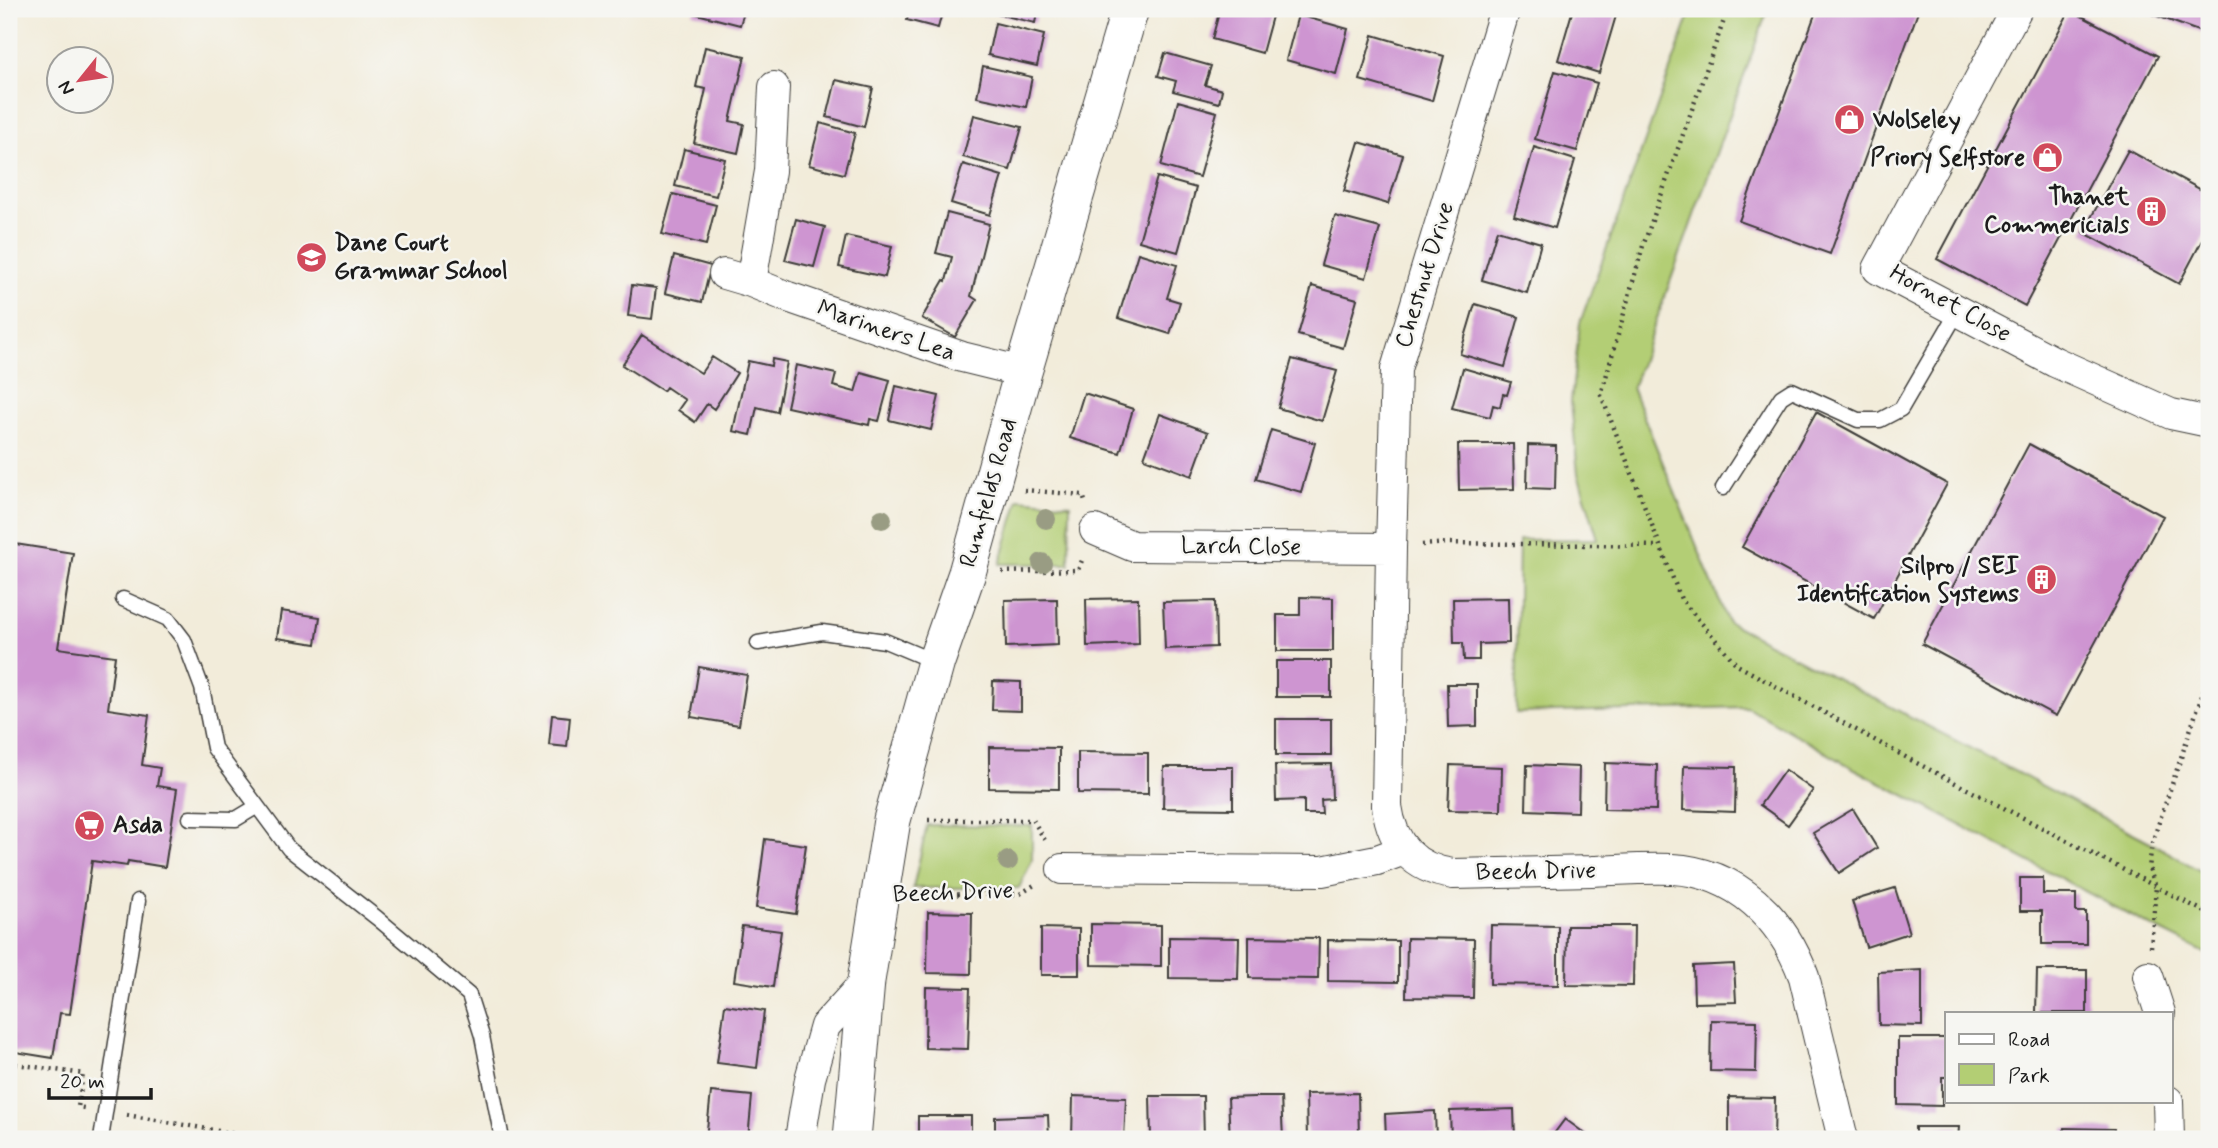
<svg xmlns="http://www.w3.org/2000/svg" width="2218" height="1148" viewBox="0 0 2218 1148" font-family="Mynerve,sans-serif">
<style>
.green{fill:#b3ce74;stroke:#687548;stroke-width:2}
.building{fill:#ce95d1}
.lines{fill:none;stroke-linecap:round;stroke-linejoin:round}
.service-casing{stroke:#3c3b38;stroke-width:17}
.minor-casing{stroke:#3c3b38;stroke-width:32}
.tertiary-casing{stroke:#3c3b38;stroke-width:39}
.path{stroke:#3c3b38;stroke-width:4.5;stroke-dasharray:2 5;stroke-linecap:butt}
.service{stroke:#fff;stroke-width:14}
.minor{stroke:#fff;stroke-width:30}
.tertiary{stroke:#fff;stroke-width:37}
.tree{fill:#999c83}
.labels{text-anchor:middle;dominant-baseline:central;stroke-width:5;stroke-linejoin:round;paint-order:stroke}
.poi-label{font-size:24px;font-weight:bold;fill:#1c1c1c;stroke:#f6f6f2;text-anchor:start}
.street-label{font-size:24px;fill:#1c1c1c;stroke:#f6f6f2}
</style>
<rect width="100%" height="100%" fill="#f6f6f2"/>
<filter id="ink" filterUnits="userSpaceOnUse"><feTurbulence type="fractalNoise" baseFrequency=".0143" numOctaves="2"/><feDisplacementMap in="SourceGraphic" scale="14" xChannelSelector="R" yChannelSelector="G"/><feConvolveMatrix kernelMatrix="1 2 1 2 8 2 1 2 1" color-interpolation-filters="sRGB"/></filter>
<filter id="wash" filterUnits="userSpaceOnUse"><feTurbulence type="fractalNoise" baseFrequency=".00686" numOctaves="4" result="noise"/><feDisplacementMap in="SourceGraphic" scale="28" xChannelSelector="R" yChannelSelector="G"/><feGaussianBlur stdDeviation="1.57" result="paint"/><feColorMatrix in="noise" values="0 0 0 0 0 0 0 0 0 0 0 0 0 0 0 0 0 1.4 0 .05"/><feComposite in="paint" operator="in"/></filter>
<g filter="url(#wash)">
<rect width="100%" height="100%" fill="#f2ecda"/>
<path class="green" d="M 1692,9 L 1768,9 L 1632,388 L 1728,622 L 2152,843 L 2209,876 L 2209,955 L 2141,921 L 1855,769 L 1747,707 L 1516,713 L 1519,540 L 1598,539 L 1578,474 L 1571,402 L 1580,323 Z
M 1019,499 L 1070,504 L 1069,564 L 1000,564 Z
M 927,825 L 1032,826 L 1032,860 L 1019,888 L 913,888 Z"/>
<g id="blocks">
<path class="building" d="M 695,9 L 745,9 L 740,25 L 693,13 Z
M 910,9 L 943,9 L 938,28 L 907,20 Z
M 990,9 L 1038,9 L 1035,23 L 989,12 Z
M 1220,9 L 1274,9 L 1262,53 L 1212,39 Z
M 1573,9 L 1618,9 L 1599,73 L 1558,60 Z
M 1817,9 L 1919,9 L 1830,254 L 1739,221 Z
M 2138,9 L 2209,9 L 2209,35 Z
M 2070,10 L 2158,56 L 2025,306 L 1937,259 Z
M 1298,15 L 1348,29 L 1336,74 L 1286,60 Z
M 995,23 L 1044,35 L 1037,66 L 988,55 Z
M 1373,35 L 1444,56 L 1432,101 L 1360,80 Z
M 705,47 L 745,56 L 730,121 L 744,124 L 738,153 L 694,143 L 706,89 L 696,87 Z
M 1165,53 L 1211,66 L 1205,85 L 1222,90 L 1219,103 L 1173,91 L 1176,81 L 1158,76 Z
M 983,66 L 1032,77 L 1026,107 L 977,97 Z
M 1555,71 L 1597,83 L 1577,151 L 1535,139 Z
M 836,80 L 873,88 L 864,127 L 827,117 Z
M 1178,101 L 1217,112 L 1199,177 L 1161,166 Z
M 974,115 L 1022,127 L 1010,170 L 963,157 Z
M 820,123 L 855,133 L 844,174 L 809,165 Z
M 1359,142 L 1403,155 L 1388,204 L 1344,191 Z
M 1534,147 L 1575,160 L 1555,228 L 1514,216 Z
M 684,149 L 725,159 L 716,196 L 675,186 Z
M 2128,150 L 2209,194 L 2209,227 L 2179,284 L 2083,232 Z
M 963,164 L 1002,176 L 990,215 L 951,203 Z
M 1157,177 L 1196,188 L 1178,252 L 1139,241 Z
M 673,194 L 716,205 L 706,245 L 662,234 Z
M 947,213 L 989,224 L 971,296 L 977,300 L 955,337 L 922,318 L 944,280 L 946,281 L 952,257 L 936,253 Z
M 1335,216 L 1380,228 L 1366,278 L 1321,265 Z
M 796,219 L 825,227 L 814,267 L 785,260 Z
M 1497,230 L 1541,243 L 1527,293 L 1482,280 Z
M 846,236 L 892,246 L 885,277 L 839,267 Z
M 1138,253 L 1177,265 L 1167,298 L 1180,302 L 1170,334 L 1118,318 Z
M 674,256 L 711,266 L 702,302 L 665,293 Z
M 632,285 L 656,288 L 652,319 L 628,316 Z
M 1312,286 L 1357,299 L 1343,348 L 1298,335 Z
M 1475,304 L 1519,317 L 1505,367 L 1460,354 Z
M 642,335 L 701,373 L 712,357 L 737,373 L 714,409 L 707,404 L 695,422 L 678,410 L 685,400 L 666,387 L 663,391 L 622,365 Z
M 772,359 L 787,362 L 777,412 L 757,407 L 751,435 L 733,431 L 748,361 L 771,366 Z
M 1292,359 L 1337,371 L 1322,421 L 1278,408 Z
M 796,365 L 836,374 L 833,386 L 855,392 L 861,372 L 890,380 L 879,421 L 870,419 L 869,425 L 787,407 Z
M 1463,368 L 1511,382 L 1507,395 L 1503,394 L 1500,407 L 1493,405 L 1490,417 L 1452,408 Z
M 896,386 L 939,396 L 931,430 L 889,420 Z
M 1084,393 L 1133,409 L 1120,453 L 1070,438 Z
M 1816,412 L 1947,484 L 1874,619 L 1742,547 Z
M 1160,414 L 1208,432 L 1192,476 L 1144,458 Z
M 1271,430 L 1315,443 L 1301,492 L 1256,479 Z
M 1458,444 L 1513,444 L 1514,489 L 1459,490 Z
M 2029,444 L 2163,516 L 2056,716 L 1922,644 Z
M 1528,445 L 1556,446 L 1555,489 L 1527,488 Z
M 9,543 L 73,553 L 58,648 L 115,656 L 108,709 L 149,715 L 142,765 L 160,768 L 157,786 L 177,789 L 165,867 L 128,861 L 127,866 L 92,861 L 70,1014 L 60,1013 L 53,1058 L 9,1051 Z
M 1300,597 L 1333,598 L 1333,651 L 1277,651 L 1277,615 L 1300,615 Z
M 1138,598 L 1139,644 L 1087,646 L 1086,599 Z
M 1508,598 L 1509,643 L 1479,644 L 1479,660 L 1464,660 L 1463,643 L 1454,643 L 1453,599 Z
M 1057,599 L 1058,645 L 1006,647 L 1005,600 Z
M 1215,601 L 1216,647 L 1165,649 L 1163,602 Z
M 281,611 L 320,617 L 316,644 L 277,638 Z
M 1276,661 L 1331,661 L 1331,697 L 1276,697 Z
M 699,667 L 747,675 L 739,725 L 691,717 Z
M 993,681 L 1021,682 L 1021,711 L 992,710 Z
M 1447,684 L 1477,684 L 1477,726 L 1448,727 Z
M 552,715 L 570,717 L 567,747 L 549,745 Z
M 1276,719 L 1331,719 L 1331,755 L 1276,755 Z
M 989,747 L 1059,748 L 1059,789 L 989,788 Z
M 1078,752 L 1148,753 L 1148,794 L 1078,793 Z
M 1605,763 L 1657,765 L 1656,810 L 1604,809 Z
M 1331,764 L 1332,799 L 1321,800 L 1322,814 L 1304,814 L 1304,800 L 1276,801 L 1275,765 Z
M 1450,765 L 1502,767 L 1501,811 L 1448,810 Z
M 1527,765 L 1579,767 L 1578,812 L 1526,810 Z
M 1684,766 L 1736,767 L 1735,812 L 1683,810 Z
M 1164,767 L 1233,767 L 1233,809 L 1163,808 Z
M 1785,770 L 1813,790 L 1788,825 L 1760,805 Z
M 1853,809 L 1877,848 L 1839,873 L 1813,833 Z
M 765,839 L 806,845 L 796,914 L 756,908 Z
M 2020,878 L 2043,878 L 2043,894 L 2076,894 L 2076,912 L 2086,912 L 2086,944 L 2042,944 L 2042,911 L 2020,911 Z
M 1895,888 L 1909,933 L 1866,947 L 1852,901 Z
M 928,912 L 972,913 L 971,974 L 927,973 Z
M 1091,924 L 1161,925 L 1161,966 L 1091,965 Z
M 1491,925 L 1558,926 L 1558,985 L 1490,984 Z
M 742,926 L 781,931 L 773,987 L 734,981 Z
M 1567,926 L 1634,926 L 1633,986 L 1566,985 Z
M 1041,928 L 1079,929 L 1079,975 L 1041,975 Z
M 1169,937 L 1239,938 L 1238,979 L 1169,978 Z
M 1249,937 L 1319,938 L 1318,979 L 1249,978 Z
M 1407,938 L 1474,939 L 1473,998 L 1406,997 Z
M 1328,940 L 1398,941 L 1398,982 L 1328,981 Z
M 1734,964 L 1736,1002 L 1694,1003 L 1693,966 Z
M 1922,970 L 1922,1026 L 1879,1025 L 1878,972 Z
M 2037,970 L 2087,970 L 2087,1013 L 2036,1013 Z
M 926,987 L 970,988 L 968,1049 L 925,1048 Z
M 725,1005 L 764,1011 L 757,1068 L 717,1063 Z
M 1711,1020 L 1757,1021 L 1756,1072 L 1710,1071 Z
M 1898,1038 L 1947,1038 L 1947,1077 L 1942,1077 L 1942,1106 L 1898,1105 Z
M 711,1092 L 752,1096 L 748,1139 L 706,1139 Z
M 1358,1093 L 1359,1139 L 1307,1139 L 1306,1094 Z
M 1073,1096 L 1126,1098 L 1124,1139 L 1072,1139 Z
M 1150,1096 L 1203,1096 L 1204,1139 L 1151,1139 Z
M 1254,1097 L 1281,1097 L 1283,1139 L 1230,1139 L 1228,1098 Z
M 1729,1097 L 1775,1098 L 1774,1139 L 1729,1139 Z
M 1514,1109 L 1515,1139 L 1451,1139 L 1450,1111 Z
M 1435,1111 L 1436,1139 L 1386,1139 L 1385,1114 Z
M 1048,1115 L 1049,1139 L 995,1139 L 995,1117 Z
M 918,1116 L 971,1116 L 971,1139 L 918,1139 Z
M 1565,1119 L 1587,1135 L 1593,1139 L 1550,1139 Z
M 1915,1127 L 1959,1127 L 1958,1139 L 1915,1139 Z
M 2064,1128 L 2114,1129 L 2114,1139 L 2064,1139 Z"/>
</g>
</g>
<g filter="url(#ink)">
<use href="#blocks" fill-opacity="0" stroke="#3c3b38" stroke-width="2"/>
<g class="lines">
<defs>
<path id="service" d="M 1723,488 L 1781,397 L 1792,390 L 1858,420 L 1880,420 L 1901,409 L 1958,311
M 123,599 L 168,619 L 184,640 L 202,688 L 214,748 L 289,849 L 377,918 L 469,995 L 482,1036 L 502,1139
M 758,643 L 822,632 L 885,641 L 935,662
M 190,818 L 236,819 L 256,807
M 101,1139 L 138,901"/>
<path id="minor" d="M 1505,9 L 1396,369 L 1391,548 L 1387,806 C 1392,844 1414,869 1453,874 C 1500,873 1546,872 1592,871 C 1619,870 1646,868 1672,869 C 1737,872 1783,919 1804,977 L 1843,1139
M 2017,9 L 1878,269 L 2055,362 L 2171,414 L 2209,422
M 774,87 L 770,171 L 751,282 L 788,297 L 962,357 L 1023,372
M 724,274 L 751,282
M 1095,530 L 1132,546 L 1391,548
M 1062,869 L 1322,871 L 1377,860 L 1404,850
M 2148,976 L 2160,1013
M 2168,1101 L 2169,1139
M 800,1139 L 810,1079 L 825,1026 L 866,981"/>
<path id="tertiary" d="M 852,1139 L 866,981 L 892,820 L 936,662 L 967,573 L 1023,372 L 1130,9"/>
</defs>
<use href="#service" class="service-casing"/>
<use href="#minor" class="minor-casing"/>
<use href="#tertiary" class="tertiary-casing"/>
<path class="path" d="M 1728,9 L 1643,246 L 1601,395 L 1681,599 L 1737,665 L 1911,760 L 2209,914
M 1024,490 L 1083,495 L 1085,501
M 1422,545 L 1447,543 L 1659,546
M 1002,572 L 1078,570 L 1083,558
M 928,820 L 1033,820 L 1046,842
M 915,895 L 1020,894 L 1036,884
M 2151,947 L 2156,887 L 2149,868 L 2152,843 L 2209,675
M 9,1063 L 83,1074 L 78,1107 L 84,1108
M 127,1115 L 265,1139"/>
<use href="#service" class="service"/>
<use href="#minor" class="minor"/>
<use href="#tertiary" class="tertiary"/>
</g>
<g class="tree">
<circle cx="882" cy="519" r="10"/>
<circle cx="1046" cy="519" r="10"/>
<circle cx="1042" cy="563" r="10"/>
<circle cx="1008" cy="861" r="10"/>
</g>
</g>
<defs>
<symbol id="shop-disc" viewBox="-11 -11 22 22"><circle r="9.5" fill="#d1495b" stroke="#f6f6f2"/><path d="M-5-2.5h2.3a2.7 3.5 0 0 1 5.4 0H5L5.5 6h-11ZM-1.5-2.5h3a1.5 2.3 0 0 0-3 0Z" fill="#fff"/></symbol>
<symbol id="building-disc" viewBox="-11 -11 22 22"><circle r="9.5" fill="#d1495b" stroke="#f6f6f2"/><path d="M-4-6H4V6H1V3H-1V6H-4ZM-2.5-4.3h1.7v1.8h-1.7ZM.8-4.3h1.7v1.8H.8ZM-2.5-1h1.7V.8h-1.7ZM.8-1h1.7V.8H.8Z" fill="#fff"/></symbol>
<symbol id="school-disc" viewBox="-11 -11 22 22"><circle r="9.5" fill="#d1495b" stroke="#f6f6f2"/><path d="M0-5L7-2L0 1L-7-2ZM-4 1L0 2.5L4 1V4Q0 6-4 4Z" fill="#fff"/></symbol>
<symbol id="supermarket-disc" viewBox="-11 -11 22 22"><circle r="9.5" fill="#d1495b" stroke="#f6f6f2"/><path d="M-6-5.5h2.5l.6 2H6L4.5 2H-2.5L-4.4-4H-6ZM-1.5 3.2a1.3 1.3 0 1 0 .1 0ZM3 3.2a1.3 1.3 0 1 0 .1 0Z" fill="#fff"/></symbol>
</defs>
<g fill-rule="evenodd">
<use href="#shop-disc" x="1832" y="102" width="35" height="35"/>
<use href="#shop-disc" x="2030" y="140" width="35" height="35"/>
<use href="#building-disc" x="2134" y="194" width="35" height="35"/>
<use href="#school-disc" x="294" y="240" width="35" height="35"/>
<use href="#building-disc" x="2024" y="562" width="35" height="35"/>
<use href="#supermarket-disc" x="72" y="808" width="35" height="35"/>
</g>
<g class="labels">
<g class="poi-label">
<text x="1873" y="120">Wolseley</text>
<text x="2025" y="158" text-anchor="end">Priory Selfstore</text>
<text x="2129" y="197" text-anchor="end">Thanet<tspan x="2129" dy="28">Commericials</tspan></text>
<text x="334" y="243">Dane Court<tspan x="334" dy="28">Grammar School</tspan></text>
<text x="2019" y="566" text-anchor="end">Silpro / SEI<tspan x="2019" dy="28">Identifcation Systems</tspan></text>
<text x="113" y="825">Asda</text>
</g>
<g class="street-label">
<text transform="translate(1425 275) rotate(-73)">Chestnut Drive</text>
<text transform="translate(1950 304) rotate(29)">Hornet Close</text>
<text transform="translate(886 331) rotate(19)">Mariners Lea</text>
<text transform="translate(989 493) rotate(-74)">Rumfields Road</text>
<text transform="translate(1241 547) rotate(1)">Larch Close</text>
<text transform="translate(1536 872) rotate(-1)">Beech Drive</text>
<text transform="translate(953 893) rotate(-2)">Beech Drive</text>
</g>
</g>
<rect width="2218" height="1148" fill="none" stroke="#f6f6f2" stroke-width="35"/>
<rect x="1945" y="1012" width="228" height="91" fill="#f6f6f2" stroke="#9f9f9c" stroke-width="2"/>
<rect x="1959" y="1034" width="35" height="10" fill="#ffffff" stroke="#9f9f9c" stroke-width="2"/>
<text x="2008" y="1046" font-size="21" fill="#1c1c1c">Road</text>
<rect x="1959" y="1064" width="35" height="21" fill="#b3ce74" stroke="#9f9f9c" stroke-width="2"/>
<text x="2008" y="1082" font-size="21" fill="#1c1c1c">Park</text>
<g transform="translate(80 80) rotate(240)"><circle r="33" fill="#f6f6f2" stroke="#9f9f9c" stroke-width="2"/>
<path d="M0-5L12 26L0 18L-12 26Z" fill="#d1495b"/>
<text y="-10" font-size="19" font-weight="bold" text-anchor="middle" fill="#1c1c1c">N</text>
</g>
<path d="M49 1088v10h102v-10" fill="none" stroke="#1c1c1c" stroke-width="3.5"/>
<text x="60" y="1088" font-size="21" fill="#1c1c1c" stroke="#f6f6f2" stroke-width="5" paint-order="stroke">20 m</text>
</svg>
